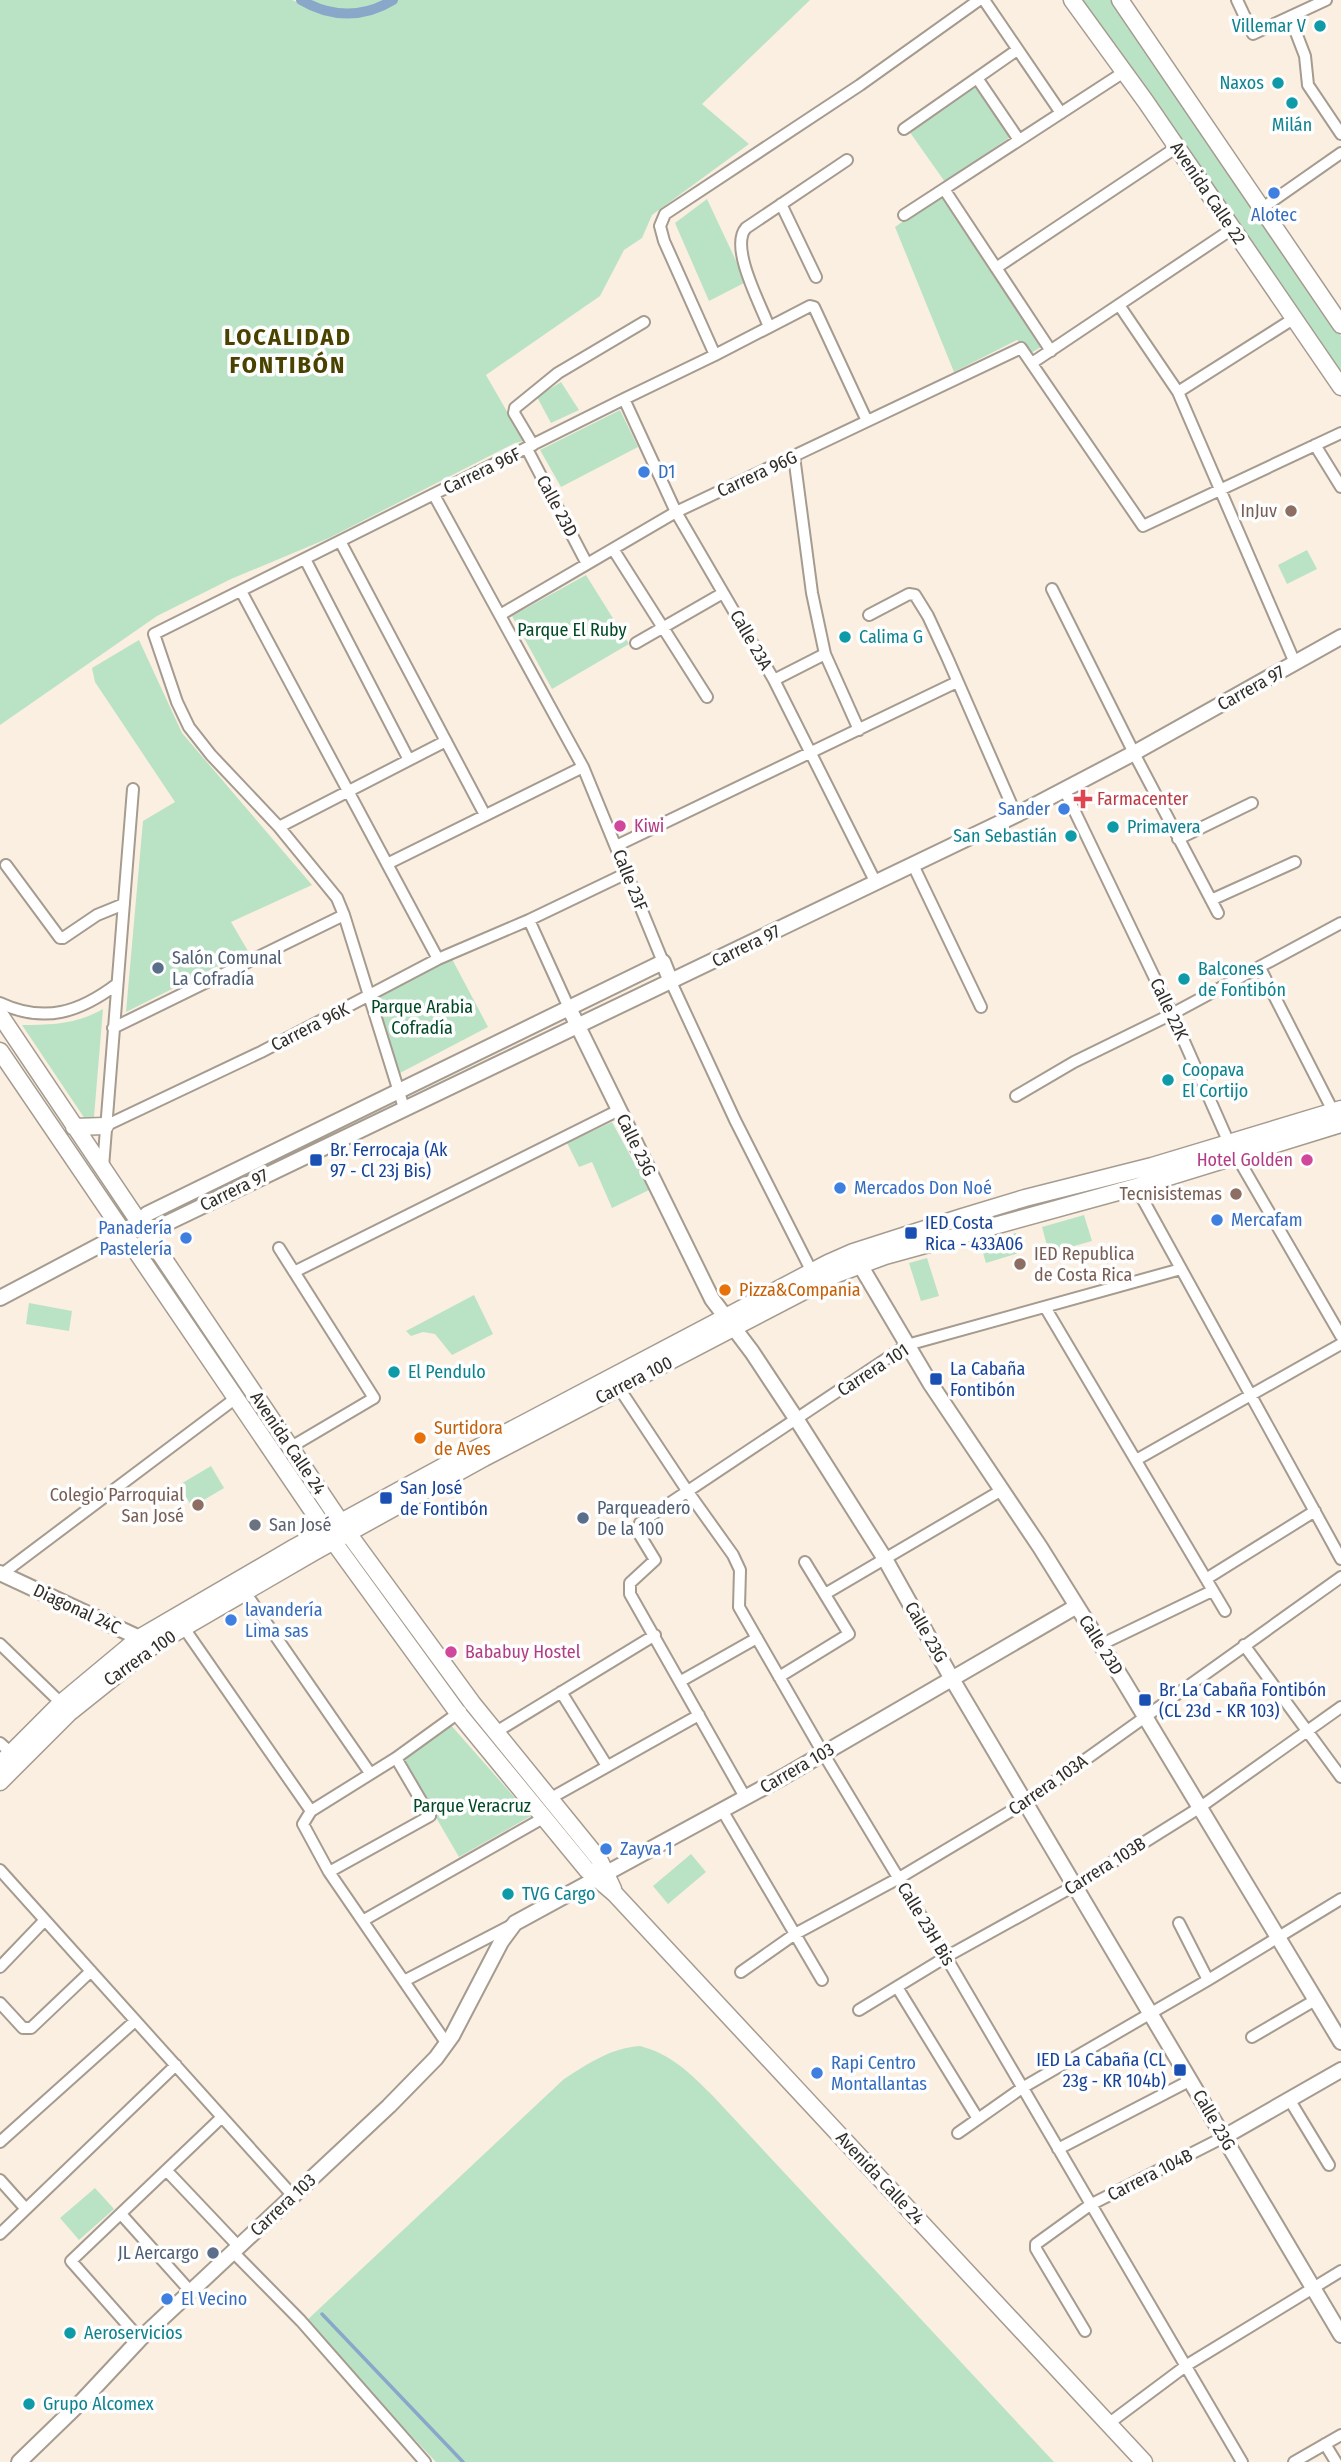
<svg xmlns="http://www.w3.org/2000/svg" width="1341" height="2462" viewBox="0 0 1341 2462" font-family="'Fira Sans Condensed',sans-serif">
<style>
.green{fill:#bae3c6}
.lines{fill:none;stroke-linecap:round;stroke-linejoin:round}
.stream{stroke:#89a8c9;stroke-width:3.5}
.canal{stroke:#89a8c9;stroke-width:10}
.minor-casing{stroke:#a59b8f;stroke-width:14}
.tertiary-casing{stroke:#a59b8f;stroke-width:18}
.secondary-casing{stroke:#a59b8f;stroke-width:19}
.minor{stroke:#fff;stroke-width:10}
.tertiary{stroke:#fff;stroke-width:14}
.secondary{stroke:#fff;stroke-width:16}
.culture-dot{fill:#0f9aa8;stroke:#fefefe;stroke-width:2.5}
.shop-dot{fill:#3f7fe0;stroke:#fefefe;stroke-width:2.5}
.education-dot{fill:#8d6e63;stroke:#fefefe;stroke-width:2.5}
.health-dot{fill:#e0444e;stroke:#fefefe;stroke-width:2.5}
.hotel-dot{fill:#d1479c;stroke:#fefefe;stroke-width:2.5}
.service-dot{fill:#5c6f8a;stroke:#fefefe;stroke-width:2.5}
.transit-dot{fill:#1a4fb4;stroke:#fefefe;stroke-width:2.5}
.food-dot{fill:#e8710a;stroke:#fefefe;stroke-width:2.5}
.worship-dot{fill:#6b7280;stroke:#fefefe;stroke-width:2.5}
.labels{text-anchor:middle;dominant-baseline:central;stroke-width:7;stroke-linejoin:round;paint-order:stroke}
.culture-label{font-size:18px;fill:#0d838f;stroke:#fefefe;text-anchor:start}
.street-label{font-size:18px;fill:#312d28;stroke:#fefefe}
.shop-label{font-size:18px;fill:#366cbe;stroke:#fefefe;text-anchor:start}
.education-label{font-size:18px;fill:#785e54;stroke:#fefefe;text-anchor:end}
.park-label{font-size:18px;fill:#014925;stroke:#fefefe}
.health-label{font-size:18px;fill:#be3a42;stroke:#fefefe;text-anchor:start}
.hotel-label{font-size:18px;fill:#b23c85;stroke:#fefefe;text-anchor:start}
.service-label{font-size:18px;fill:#4e5e75;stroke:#fefefe;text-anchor:start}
.transit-label{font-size:18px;fill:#164399;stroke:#fefefe;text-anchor:start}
.food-label{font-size:18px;fill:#c56008;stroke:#fefefe;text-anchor:start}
.worship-label{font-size:18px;fill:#5b616d;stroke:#fefefe;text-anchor:start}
.district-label{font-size:24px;font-weight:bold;letter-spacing:2px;fill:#4a4300;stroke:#fefefe}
</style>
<rect width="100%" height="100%" fill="#faefe1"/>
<path class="green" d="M 0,0 L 292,0 L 297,2 L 302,0 L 810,0 L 702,104 L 749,144 L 652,215 L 642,238 L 624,250 L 600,296 L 486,375 L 524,441 L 515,443 L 329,538 L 231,579 L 157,616 L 0,725 Z
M 1080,0 L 1114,0 L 1341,336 L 1341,379 Z
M 974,86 L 1010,137 L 945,182 L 909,131 Z
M 941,195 L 1041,347 L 1031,353 L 1017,340 L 954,372 L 895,227 Z
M 707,199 L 746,282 L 709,301 L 675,223 Z
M 561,382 L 579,410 L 551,423 L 537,397 Z
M 620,410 L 638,447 L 561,487 L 540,450 Z
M 1307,550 L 1317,569 L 1287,584 L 1278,565 Z
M 586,575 L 629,644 L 552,689 L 512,616 Z
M 139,640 L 182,733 L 312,885 L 231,922 L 248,951 L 126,1012 L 143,821 L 175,802 L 95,682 L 92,668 Z
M 452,959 L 488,1027 L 400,1073 L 375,999 Z
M 103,1009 L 94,1117 L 85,1119 L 22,1025 C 52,1025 77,1024 103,1009 Z
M 612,1122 L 649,1190 L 612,1208 L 592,1162 L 579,1167 L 567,1143 Z
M 1084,1215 L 1092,1241 L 1049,1253 L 1042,1227 Z
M 1016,1233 L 1022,1252 L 986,1263 L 980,1243 Z
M 927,1258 L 939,1296 L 921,1301 L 909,1263 Z
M 474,1295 L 493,1334 L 452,1355 L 435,1334 L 423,1332 L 411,1336 L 406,1331 Z
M 29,1303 L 72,1311 L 69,1331 L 26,1324 Z
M 211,1466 L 224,1488 L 192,1507 L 179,1485 Z
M 449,1723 L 531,1816 L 459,1857 L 402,1759 Z
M 691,1854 L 706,1872 L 668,1904 L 653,1886 Z
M 640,2046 C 671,2054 690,2073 712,2095 L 1054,2462 L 436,2462 L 304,2323 L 564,2079 C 588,2064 610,2048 640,2046 Z
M 95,2188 L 114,2209 L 79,2240 L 60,2218 Z"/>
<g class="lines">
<path class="stream" d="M 322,2314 L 463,2462"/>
<path class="canal" d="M 301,0 C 331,18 364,18 393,0"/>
<defs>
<path id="minor" d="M 984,0 L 1061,113
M 1237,0 L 1253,34 L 1326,0
M 1290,17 L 1305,56 L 1308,85 L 1341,134
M 977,78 L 1019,140
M 904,129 L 1017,50
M 944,189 L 1051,351
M 781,204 L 816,277
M 1261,209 L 1341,153
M 904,215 L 1124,72
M 996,268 L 1177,147
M 1119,305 L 1178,392 L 1295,663
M 769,327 C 761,305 729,247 746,228 L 847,160
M 715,355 L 664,241 L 660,226 L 665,214 L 860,85 L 979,0
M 1032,363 L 1232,229
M 1178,392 L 1293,319
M 624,399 L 676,512 L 774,680 L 876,883
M 533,445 L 514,413 L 515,408 L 558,373 L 644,322
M 1315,445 L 1341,487
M 527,449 L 587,564
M 794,456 L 812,593 L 825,654 L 859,730
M 434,495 L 583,767 L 663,962
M 340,541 L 485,815
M 613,549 L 707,697
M 305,559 L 409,760
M 1052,589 L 1137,759 L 1218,913
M 241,591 L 438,959
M 500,615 L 676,512 L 1021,348 L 1143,526 L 1341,433
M 869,615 L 909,594 L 915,595 L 928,616 L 947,657 L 1016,815
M 636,643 L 723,593
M 774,680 L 825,654
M 1064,789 L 1172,1014 L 1229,1143 L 1341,1336
M 279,827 L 446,741
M 1178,839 L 1252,803
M 616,846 L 957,682
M 387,864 L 583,767
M 6,865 L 60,938 L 63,938 L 97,915 L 124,904
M 913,865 L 981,1007
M 1211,900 L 1295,862
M 529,920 L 569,1008
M 1260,968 L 1333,1111
M 671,982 L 735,1120 L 812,1272
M 0,1003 C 45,1024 80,1012 117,984
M 113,1028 L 344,915
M 1016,1096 L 1074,1062 L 1172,1014 L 1341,923
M 404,1108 L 344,915 L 337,898 L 279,827 L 211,755 L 189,727 L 177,702 L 154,634 L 624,399 L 715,355 L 810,306 L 814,307 L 867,421
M 105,1126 L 261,1052 L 438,959 L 529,920 L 627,873
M 103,1167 L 133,789
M 1136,1187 L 1341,1559
M 279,1248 L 374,1398 L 291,1447
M 294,1272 L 619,1110
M 1045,1307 L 1225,1611
M 619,1388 L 688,1492 L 733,1555 L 740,1570 L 739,1607 L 823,1753 L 946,1957 L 1242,2462
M 1136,1460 L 1341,1344
M 2,1574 L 236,1398
M 1206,1579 L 1315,1511
M 245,1592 L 370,1773
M 825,1594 L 1002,1490
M 184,1628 L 311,1811
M 0,1644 L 61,1703
M 1100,1645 L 1212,1591
M 1244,1645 L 1341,1777
M 779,1677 L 849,1634 L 805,1562
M 681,1681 L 757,1638
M 561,1692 L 607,1766
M 496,1732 L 655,1635
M 0,1743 L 10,1752
M 745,1797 L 630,1594 L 630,1583 L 655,1560 L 638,1532 L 640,1523 L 907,1345 L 1181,1269
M 551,1798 L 699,1715
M 722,1810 L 822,1980
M 0,1870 L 293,2196
M 329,1872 L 430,1816 L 396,1758
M 364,1920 L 545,1817
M 1179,1923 L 1208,1980
M 0,1967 L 44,1921
M 741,1972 L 795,1934 L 899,1878 L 1026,1802 L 1341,1577
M 404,1981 L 510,1926
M 897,1987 L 978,2119
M 0,2003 L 23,2028 L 31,2028 L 91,1971
M 859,2010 L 946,1957 L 1076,1885 L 1199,1808 L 1341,1707
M 1252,2037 L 1317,1999
M 447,2044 L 329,1872 L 303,1824 L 311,1811 L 396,1758 L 461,1711
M 1289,2099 L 1329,2165
M 958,2133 L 1022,2088 L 1208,1980 L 1341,1899
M 0,2142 L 135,2021
M 1058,2149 L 1191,2080
M 167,2171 L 239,2247
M 0,2180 L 25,2208
M 121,2214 L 191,2292
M 0,2234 L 176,2065
M 233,2252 L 301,2321 L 425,2462
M 1085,2331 L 1036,2249 L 1036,2244 L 1090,2205 L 1224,2137
M 140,2339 L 71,2261 L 222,2117
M 1108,2424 L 1187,2365 L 1341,2271
M 1325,2444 L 1336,2462
M 1294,2462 L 1341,2435"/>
<path id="tertiary" d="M 569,1008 L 712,1299 L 752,1352 L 797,1420 L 885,1559 L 952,1679 L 1341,2335
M 140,1224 L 148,1227 L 159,1227 L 1016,815 L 1134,753 L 1341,637
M 856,1258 L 930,1383 L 1040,1547 L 1123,1680 L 1341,2042
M 0,1298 L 140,1224 L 147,1214 L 663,962 L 671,982
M 0,1573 L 146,1641
M 1224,2137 L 1341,2070
M 19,2462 L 83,2400 L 140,2339 L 389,2106 L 436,2058 L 452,2036 L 501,1942 L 515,1923 L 783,1777 L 1077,1606"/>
<path id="secondary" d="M 1072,0 L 1146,102 L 1341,387
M 1120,0 L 1341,325
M 0,1015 L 348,1533 L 473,1704 L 599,1859 L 613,1889
M 0,1051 L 333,1541 L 458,1713 L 587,1870 L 615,1894 L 1144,2462
M 74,1127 L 105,1126
M 0,1764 L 61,1703 L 139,1638 L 295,1547 L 477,1448 L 828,1263 L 853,1252 L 962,1217 L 1025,1198 L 1152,1166 L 1341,1109
M 0,1782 L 69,1713 L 154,1645 L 314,1552 L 484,1458 L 837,1274 L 885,1256 L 1136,1187 L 1341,1124"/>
</defs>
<use href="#minor" class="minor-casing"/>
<use href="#tertiary" class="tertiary-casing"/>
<use href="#secondary" class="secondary-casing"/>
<use href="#minor" class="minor"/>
<use href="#tertiary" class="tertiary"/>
<use href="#secondary" class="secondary"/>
</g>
<g class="culture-dot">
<circle cx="1320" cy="26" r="7"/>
<circle cx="1278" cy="83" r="7"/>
<circle cx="1292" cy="103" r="7"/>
<circle cx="845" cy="637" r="7"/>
<circle cx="1113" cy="827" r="7"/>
<circle cx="1071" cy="836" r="7"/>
<circle cx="1184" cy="979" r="7"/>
<circle cx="1168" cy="1080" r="7"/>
<circle cx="394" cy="1372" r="7"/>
<circle cx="508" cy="1894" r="7"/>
<circle cx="70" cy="2333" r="7"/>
<circle cx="29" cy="2404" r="7"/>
</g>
<g class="shop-dot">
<circle cx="1274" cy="193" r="7"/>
<circle cx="644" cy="472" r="7"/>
<circle cx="1064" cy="809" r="7"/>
<circle cx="840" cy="1188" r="7"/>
<circle cx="1217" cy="1220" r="7"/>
<circle cx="186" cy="1238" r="7"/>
<circle cx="231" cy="1620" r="7"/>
<circle cx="606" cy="1849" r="7"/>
<circle cx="817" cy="2073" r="7"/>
<circle cx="167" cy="2299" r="7"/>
</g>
<g class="education-dot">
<circle cx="1291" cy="511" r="7"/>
<circle cx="1236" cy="1194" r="7"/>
<circle cx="1020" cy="1264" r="7"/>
<circle cx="198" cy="1505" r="7"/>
</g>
<path class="health-dot" d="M1079.5 788.5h7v7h7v7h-7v7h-7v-7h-7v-7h7z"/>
<g class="hotel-dot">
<circle cx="620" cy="826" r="7"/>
<circle cx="1307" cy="1160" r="7"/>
<circle cx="451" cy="1652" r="7"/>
</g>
<g class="service-dot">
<circle cx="158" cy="968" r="7"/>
<circle cx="583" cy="1518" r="7"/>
<circle cx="213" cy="2253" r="7"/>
</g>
<g class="transit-dot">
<rect x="309" y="1153" width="14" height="14" rx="3.5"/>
<rect x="904" y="1226" width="14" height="14" rx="3.5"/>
<rect x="929" y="1372" width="14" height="14" rx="3.5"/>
<rect x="379" y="1491" width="14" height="14" rx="3.5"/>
<rect x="1138" y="1693" width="14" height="14" rx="3.5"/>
<rect x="1173" y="2063" width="14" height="14" rx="3.5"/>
</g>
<g class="food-dot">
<circle cx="725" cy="1290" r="7"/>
<circle cx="420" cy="1438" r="7"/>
</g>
<circle class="worship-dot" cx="255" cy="1525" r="7"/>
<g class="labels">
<g class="culture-label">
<text x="1306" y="26" text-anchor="end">Villemar V</text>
<text x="1264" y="83" text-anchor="end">Naxos</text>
<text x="1292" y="125" text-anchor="middle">Milán</text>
<text x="859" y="637">Calima G</text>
<text x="1127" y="827">Primavera</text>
<text x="1057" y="836" text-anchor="end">San Sebastián</text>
<text x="1198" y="969">Balcones<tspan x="1198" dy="21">de Fontibón</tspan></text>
<text x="1182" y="1070">Coopava<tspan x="1182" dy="21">El Cortijo</tspan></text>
<text x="408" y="1372">El Pendulo</text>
<text x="522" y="1894">TVG Cargo</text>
<text x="84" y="2333">Aeroservicios</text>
<text x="43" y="2404">Grupo Alcomex</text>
</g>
<g class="street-label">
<text transform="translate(1208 193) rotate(56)">Avenida Calle 22</text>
<text transform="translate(482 471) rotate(-26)">Carrera 96F</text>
<text transform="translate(757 474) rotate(-25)">Carrera 96G</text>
<text transform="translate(557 506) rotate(62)">Calle 23D</text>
<text transform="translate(751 640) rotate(60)">Calle 23A</text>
<text transform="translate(1251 688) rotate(-29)">Carrera 97</text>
<text transform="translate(630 880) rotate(68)">Calle 23F</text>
<text transform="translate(746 946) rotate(-26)">Carrera 97</text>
<text transform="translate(1169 1009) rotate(65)">Calle 22K</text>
<text transform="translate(310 1027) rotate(-27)">Carrera 96K</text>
<text transform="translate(636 1145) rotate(64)">Calle 23G</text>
<text transform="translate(234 1190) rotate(-26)">Carrera 97</text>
<text transform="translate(873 1370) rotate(-33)">Carrera 101</text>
<text transform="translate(634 1380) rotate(-27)">Carrera 100</text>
<text transform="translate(288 1443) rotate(56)">Avenida Calle 24</text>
<text transform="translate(77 1609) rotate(25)">Diagonal 24C</text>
<text transform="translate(926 1632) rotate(60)">Calle 23G</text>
<text transform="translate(1101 1645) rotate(58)">Calle 23D</text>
<text transform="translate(140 1658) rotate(-35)">Carrera 100</text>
<text transform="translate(797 1768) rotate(-30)">Carrera 103</text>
<text transform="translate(1048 1785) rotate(-35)">Carrera 103A</text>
<text transform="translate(1105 1866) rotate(-32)">Carrera 103B</text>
<text transform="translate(926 1924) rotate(59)">Calle 23H Bis</text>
<text transform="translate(1214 2120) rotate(60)">Calle 23G</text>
<text transform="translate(1150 2175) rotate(-27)">Carrera 104B</text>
<text transform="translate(880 2178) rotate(47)">Avenida Calle 24</text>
<text transform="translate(283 2205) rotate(-43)">Carrera 103</text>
</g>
<g class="shop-label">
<text x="1274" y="215" text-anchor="middle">Alotec</text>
<text x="658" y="472">D1</text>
<text x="1050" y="809" text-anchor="end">Sander</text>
<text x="854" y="1188">Mercados Don Noé</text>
<text x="1231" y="1220">Mercafam</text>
<text x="172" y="1228" text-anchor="end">Panadería<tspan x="172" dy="21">Pastelería</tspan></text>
<text x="245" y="1610">lavandería<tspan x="245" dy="21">Lima sas</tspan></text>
<text x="620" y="1849">Zayva 1</text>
<text x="831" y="2063">Rapi Centro<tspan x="831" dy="21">Montallantas</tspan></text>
<text x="181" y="2299">El Vecino</text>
</g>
<g class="education-label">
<text x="1277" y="511">InJuv</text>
<text x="1222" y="1194">Tecnisistemas</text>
<text x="1034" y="1254" text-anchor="start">IED Republica<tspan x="1034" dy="21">de Costa Rica</tspan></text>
<text x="184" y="1495">Colegio Parroquial<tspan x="184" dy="21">San José</tspan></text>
</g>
<g class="park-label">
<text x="572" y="630">Parque El Ruby</text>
<text x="422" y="1007">Parque Arabia<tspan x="422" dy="21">Cofradía</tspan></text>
<text x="472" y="1806">Parque Veracruz</text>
</g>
<g class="health-label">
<text x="1097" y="799">Farmacenter</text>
</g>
<g class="hotel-label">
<text x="634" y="826">Kiwi</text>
<text x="1293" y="1160" text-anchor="end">Hotel Golden</text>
<text x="465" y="1652">Bababuy Hostel</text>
</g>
<g class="service-label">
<text x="172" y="958">Salón Comunal<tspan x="172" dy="21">La Cofradía</tspan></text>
<text x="597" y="1508">Parqueadero<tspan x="597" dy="21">De la 100</tspan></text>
<text x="199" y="2253" text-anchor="end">JL Aercargo</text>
</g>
<g class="transit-label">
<text x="330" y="1150">Br. Ferrocaja (Ak<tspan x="330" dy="21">97 - Cl 23j Bis)</tspan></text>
<text x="925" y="1223">IED Costa<tspan x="925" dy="21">Rica - 433A06</tspan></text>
<text x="950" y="1369">La Cabaña<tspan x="950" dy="21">Fontibón</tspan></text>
<text x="400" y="1488">San José<tspan x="400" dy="21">de Fontibón</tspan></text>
<text x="1159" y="1690">Br. La Cabaña Fontibón<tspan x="1159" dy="21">(CL 23d - KR 103)</tspan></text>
<text x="1166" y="2060" text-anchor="end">IED La Cabaña (CL<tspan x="1166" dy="21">23g - KR 104b)</tspan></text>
</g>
<g class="food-label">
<text x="739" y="1290">Pizza&amp;Compania</text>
<text x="434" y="1428">Surtidora<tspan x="434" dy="21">de Aves</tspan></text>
</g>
<g class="worship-label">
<text x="269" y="1525">San José</text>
</g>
<g class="district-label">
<text x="288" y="337">LOCALIDAD<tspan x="288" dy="28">FONTIBÓN</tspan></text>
</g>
</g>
</svg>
